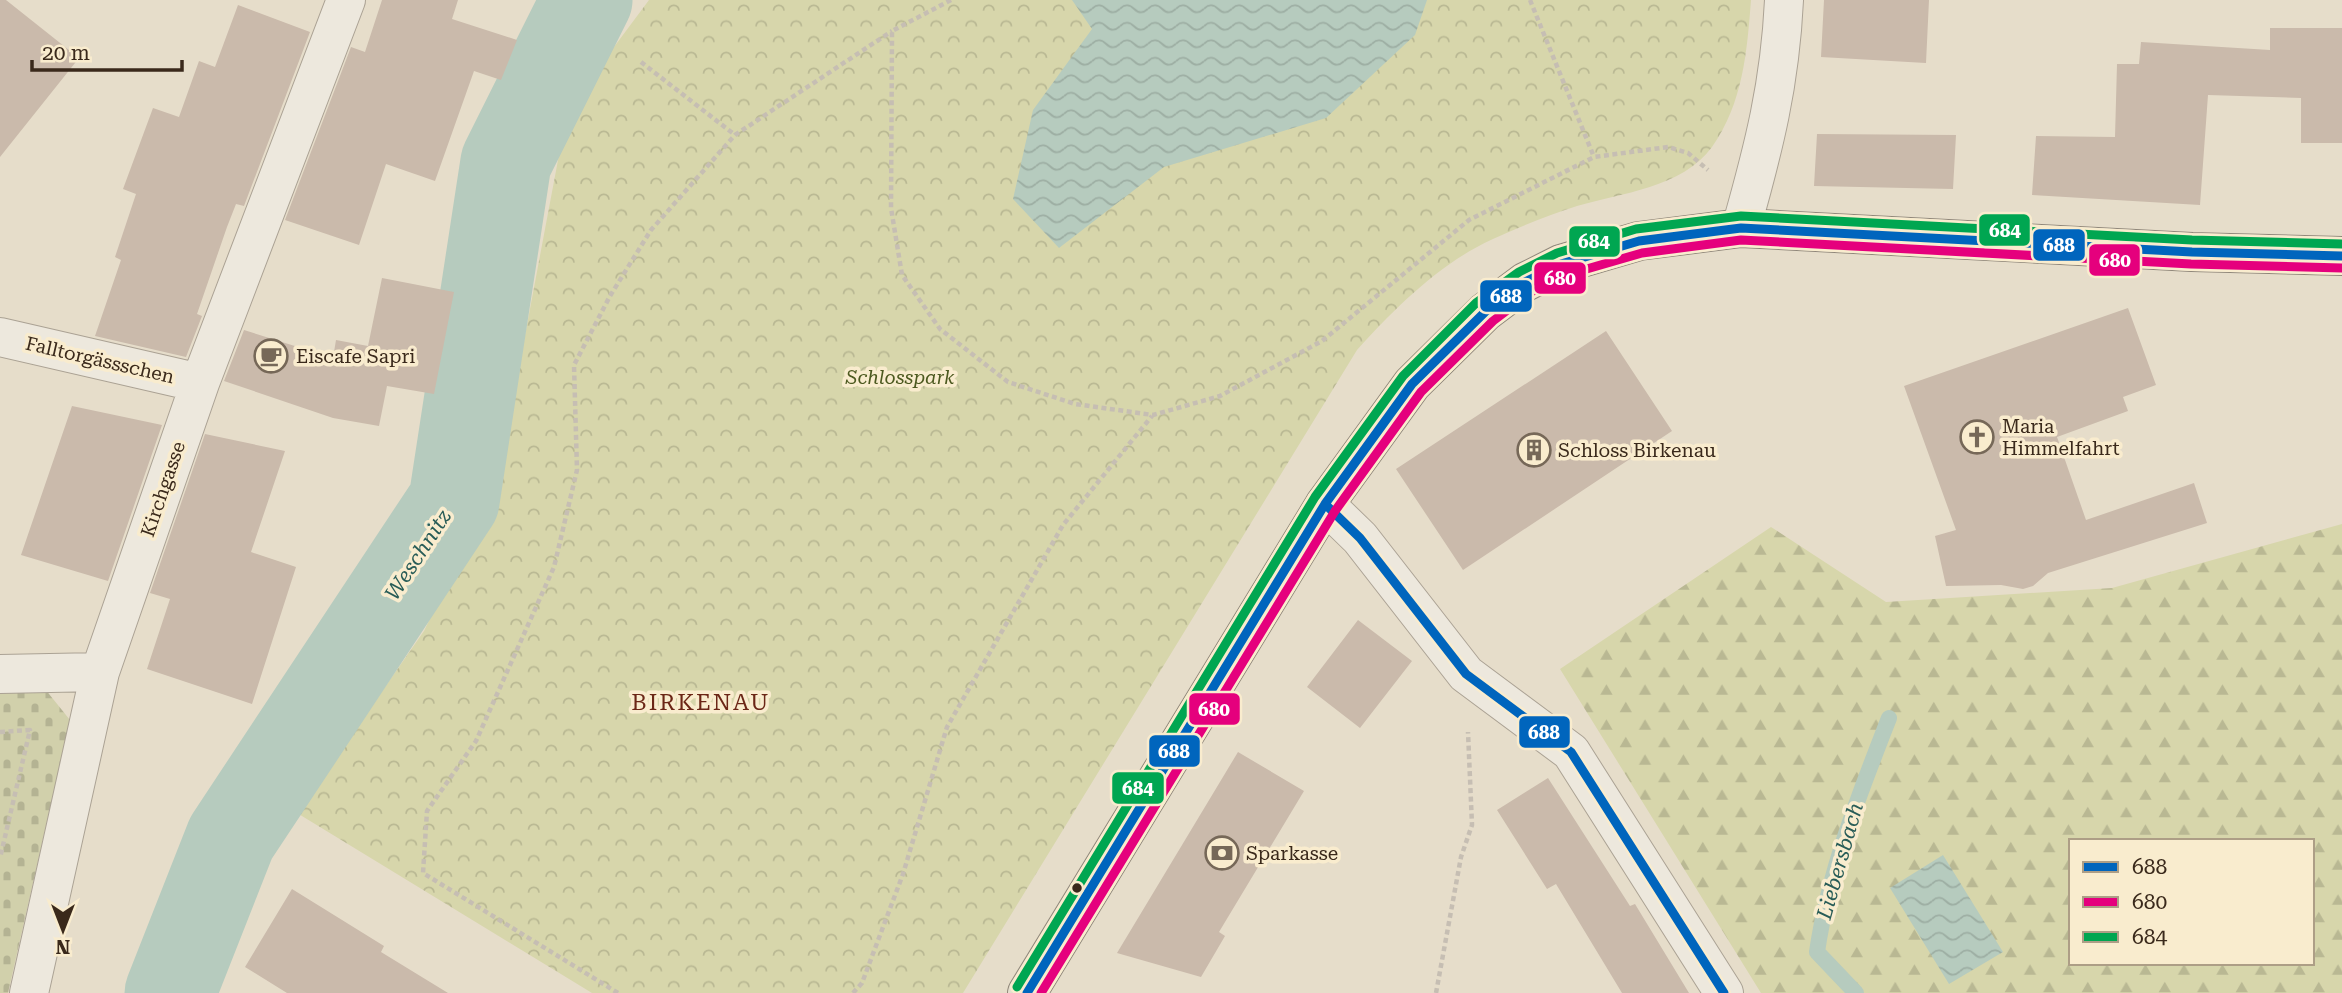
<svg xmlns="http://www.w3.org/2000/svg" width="2342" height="993" viewBox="0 0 2342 993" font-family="'Roboto Serif',serif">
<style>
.forest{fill:url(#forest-firs);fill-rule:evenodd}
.cemetery{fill:url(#cemetery-stones)}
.park{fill:url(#park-crowns)}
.water{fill:url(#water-waves)}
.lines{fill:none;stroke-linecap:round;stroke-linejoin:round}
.stream{stroke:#b6cbbe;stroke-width:16}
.river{stroke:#b6cbbe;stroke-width:91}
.building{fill:#cabaab}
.minor-casing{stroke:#aba294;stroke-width:40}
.major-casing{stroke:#90877a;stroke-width:40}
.path{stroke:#c6beb3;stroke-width:4.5;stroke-dasharray:5 3.5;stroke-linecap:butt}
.minor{stroke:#ede8dd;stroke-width:38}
.major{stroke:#e5decd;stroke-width:38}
.bus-1-casing{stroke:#f9ecce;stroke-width:14}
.bus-2-casing{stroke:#f9ecce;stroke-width:14}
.bus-3-casing{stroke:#f9ecce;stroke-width:14}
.bus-1{stroke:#0065bd;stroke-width:9}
.bus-2{stroke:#e5007d;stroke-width:9}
.bus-3{stroke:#00a651;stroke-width:9}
.bus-dot{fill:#3a291b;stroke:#f9ecce;stroke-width:2.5}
.labels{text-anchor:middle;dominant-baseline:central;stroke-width:7;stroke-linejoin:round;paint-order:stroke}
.poi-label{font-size:19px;fill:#3a291b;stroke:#f9ecce;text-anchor:start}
.street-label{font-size:19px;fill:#3a291b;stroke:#f9ecce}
.park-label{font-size:19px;font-style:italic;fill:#4c591f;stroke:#f9ecce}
.water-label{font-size:21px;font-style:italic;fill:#285c57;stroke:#f9ecce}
.quarter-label{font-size:23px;letter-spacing:2px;fill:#6b2616;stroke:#f9ecce}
.line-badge{stroke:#f9ecce;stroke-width:2.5}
.badge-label{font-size:19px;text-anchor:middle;font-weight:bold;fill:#fff}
</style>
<defs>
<pattern id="forest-firs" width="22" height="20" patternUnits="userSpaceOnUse" patternTransform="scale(1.75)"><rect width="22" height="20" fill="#d7d6ab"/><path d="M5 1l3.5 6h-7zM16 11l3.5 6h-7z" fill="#b9b893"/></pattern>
<pattern id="cemetery-stones" width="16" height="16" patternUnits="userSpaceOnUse" patternTransform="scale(1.75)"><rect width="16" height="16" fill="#d1d0ab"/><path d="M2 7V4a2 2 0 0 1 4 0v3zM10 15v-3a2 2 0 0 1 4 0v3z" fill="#b4b393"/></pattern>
<pattern id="park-crowns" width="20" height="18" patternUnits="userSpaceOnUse" patternTransform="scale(1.75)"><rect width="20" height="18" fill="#d7d6ab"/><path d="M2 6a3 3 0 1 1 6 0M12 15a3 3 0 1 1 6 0" fill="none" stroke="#b9b893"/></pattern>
<pattern id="water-waves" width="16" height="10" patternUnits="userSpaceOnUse" patternTransform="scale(1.75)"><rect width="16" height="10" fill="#b6cbbe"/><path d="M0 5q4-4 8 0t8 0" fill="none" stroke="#9daea3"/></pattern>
</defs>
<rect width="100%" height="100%" fill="#e6ddca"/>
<path class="forest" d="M 2342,524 L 2342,993 L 1761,993 L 1560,669 L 1771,527 L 1886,602 L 2112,588 ZM 2071,841 L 2312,841 L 2312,963 L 2071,963 Z"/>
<path class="cemetery" d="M 45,689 L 70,720 L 8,993 L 0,993 L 0,693 Z"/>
<path class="park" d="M 649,0 L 1751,0 C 1747,52 1743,103 1712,147 C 1682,188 1621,193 1577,206 C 1548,215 1520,227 1493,239 C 1440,263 1395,308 1357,350 L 963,993 L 592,993 L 297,813 L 424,631 L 478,520 L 506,436 L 565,123 L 611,51 Z"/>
<path class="water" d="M 1072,0 L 1427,0 L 1415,35 L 1326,118 L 1164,167 L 1059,248 L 1013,199 L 1033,110 L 1092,29 Z
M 1943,855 L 2003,952 L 1949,984 L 1890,888 Z"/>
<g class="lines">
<path class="stream" d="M 1856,993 L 1817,952 C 1829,870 1859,795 1889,718"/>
<path class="river" d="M 170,993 L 231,838 L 454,501 L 506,162 L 587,0"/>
</g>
<path class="building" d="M 0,0 L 6,0 L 79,58 L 0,157 Z
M 382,0 L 458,0 L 452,19 L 517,40 L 501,80 L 474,71 L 435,181 L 386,164 L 359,245 L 285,220 L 351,47 L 365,52 Z
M 1824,0 L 1929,0 L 1926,63 L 1821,57 Z
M 238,5 L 310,32 L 244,206 L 236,204 L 227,227 L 197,314 L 202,316 L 186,357 L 95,336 L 121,260 L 115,257 L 136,194 L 123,189 L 153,108 L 179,117 L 199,61 L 215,67 Z
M 2270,28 L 2342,28 L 2342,143 L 2301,143 L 2301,98 L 2208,95 L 2200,205 L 2032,195 L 2036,136 L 2115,137 L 2117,64 L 2139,64 L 2141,42 L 2270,50 Z
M 1817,134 L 1956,135 L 1953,189 L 1814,186 Z
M 382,278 L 454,292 L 434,394 L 387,386 L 379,426 L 333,418 L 224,381 L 244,330 L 333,358 L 336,340 L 368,346 Z
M 2128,308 L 2156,385 L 2123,397 L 2128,411 L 2057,437 L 2086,520 L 2194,483 L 2207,523 L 2048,573 L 2033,586 L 2023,589 L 2001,585 L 1946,586 L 1935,536 L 1956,530 L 1904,386 Z
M 1606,331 L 1672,431 L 1463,570 L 1396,469 Z
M 72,406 L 162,425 L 108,581 L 21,555 Z
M 205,434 L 285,451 L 251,552 L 296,567 L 252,704 L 147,669 L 170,599 L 150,593 Z
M 1358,620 L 1412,661 L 1360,728 L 1307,687 Z
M 1238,752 L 1304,791 L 1219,932 L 1225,936 L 1201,977 L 1117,953 Z
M 1548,778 L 1630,906 L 1635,904 L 1689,993 L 1622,993 L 1556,884 L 1547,889 L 1497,810 Z
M 292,889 L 384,946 L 381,952 L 448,993 L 287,993 L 245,967 Z"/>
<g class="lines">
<defs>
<path id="minor" d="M 1741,228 C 1764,147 1780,84 1784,0
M 0,337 L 200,383
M 1325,504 L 1360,538 L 1466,674 L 1571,752 L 1724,993
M 0,674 L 100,672
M 29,993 L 100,672 L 200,383 L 346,0"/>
<path id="major" d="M 1027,993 L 1325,504 L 1412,384 L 1485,312 L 1525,282 L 1561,264 L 1639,241 L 1741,228 L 2192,252 L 2342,256"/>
</defs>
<use href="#minor" class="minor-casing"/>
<use href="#major" class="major-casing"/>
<path class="path" d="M 951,0 L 892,31 L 891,208 L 902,275 L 940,329 L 1008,382 L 1075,404 L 1153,415 L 1220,396 L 1322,341 L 1469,220 L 1594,157 L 1668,147 L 1688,153 L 1708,170
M 1530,0 L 1594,157
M 641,62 L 735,135
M 0,732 L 30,730 L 0,858
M 618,993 L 423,873 L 427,811 L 476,741 L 554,567 L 577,470 L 574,365 L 610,296 L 651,230 L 735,135 L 892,31
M 853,993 L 862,983 L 903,874 L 947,727 L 1063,525 L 1152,416
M 1436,993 L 1461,857 L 1472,825 L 1468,732"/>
<use href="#minor" class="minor"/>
<use href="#major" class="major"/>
<defs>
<path id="bus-1" d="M 1325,504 L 1360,538 L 1466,674 L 1571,752 L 1724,993
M 1027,993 L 1325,504 L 1412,384 L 1485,312 L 1525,282 L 1561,264 L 1639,241 L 1741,228 L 2192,252 L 2342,256"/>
<path id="bus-2" d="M 1041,993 L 1335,511 L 1421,392 L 1493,321 L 1531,292 L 1566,275 L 1642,253 L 1741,240 L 2191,264 L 2342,268"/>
<path id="bus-3" d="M 1017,987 L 1315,497 L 1403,376 L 1476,303 L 1519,272 L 1557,253 L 1636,229 L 1741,216 L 2192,240 L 2342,244"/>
</defs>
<use href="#bus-1" class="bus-1-casing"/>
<use href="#bus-2" class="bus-2-casing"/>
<use href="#bus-3" class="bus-3-casing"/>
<use href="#bus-1" class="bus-1"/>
<use href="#bus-2" class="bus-2"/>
<use href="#bus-3" class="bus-3"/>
</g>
<defs>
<symbol id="cafe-ring" viewBox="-11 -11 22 22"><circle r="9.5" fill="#f9ecce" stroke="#766858" stroke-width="1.5"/><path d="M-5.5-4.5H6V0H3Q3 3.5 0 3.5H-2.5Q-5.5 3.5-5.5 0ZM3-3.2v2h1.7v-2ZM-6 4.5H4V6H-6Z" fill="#766858"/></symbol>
<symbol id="church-ring" viewBox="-11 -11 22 22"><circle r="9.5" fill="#f9ecce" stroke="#766858" stroke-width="1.5"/><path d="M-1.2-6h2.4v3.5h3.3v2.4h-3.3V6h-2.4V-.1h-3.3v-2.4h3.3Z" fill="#766858"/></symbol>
<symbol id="building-ring" viewBox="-11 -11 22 22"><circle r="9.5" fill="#f9ecce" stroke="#766858" stroke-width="1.5"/><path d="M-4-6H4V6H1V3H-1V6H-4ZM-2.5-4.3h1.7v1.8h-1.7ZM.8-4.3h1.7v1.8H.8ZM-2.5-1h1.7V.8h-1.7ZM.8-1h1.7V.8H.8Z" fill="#766858"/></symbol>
<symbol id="bank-ring" viewBox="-11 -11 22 22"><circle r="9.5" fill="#f9ecce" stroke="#766858" stroke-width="1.5"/><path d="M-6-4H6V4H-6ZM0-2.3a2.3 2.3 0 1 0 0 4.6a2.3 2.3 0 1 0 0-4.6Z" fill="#766858"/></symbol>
</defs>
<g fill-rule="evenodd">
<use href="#cafe-ring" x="252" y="337" width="38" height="38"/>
<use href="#church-ring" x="1958" y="418" width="38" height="38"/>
<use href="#building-ring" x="1515" y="431" width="38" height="38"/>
<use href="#bank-ring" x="1203" y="834" width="38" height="38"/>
</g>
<circle class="bus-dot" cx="1077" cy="888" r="6"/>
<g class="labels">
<g class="poi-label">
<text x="296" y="356">Eiscafe Sapri</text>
<text x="2002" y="426">Maria<tspan x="2002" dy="22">Himmelfahrt</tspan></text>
<text x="1558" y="450">Schloss Birkenau</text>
<text x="1246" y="853">Sparkasse</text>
</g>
<g class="street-label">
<text transform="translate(100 360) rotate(13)">Falltorgässschen</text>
<text transform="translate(163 489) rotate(-71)">Kirchgasse</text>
</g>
<g class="park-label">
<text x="900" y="377">Schlosspark</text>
</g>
<g class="water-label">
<text transform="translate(418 555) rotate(-57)">Weschnitz</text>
<text transform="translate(1840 861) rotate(-74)">Liebersbach</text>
</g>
<g class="quarter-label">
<text x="701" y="702">BIRKENAU</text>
</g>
</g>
<g class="line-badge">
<rect x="1978" y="213" width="53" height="34" rx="7" fill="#00a651"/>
<rect x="1568" y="225" width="53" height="33" rx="7" fill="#00a651"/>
<rect x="2032" y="228" width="54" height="34" rx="7" fill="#0065bd"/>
<rect x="2088" y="243" width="53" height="34" rx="7" fill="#e5007d"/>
<rect x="1533" y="261" width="54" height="34" rx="7" fill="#e5007d"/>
<rect x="1479" y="279" width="54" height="34" rx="7" fill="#0065bd"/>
<rect x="1188" y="692" width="53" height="34" rx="7" fill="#e5007d"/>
<rect x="1518" y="715" width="53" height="34" rx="7" fill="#0065bd"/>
<rect x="1148" y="734" width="53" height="34" rx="7" fill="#0065bd"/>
<rect x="1111" y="771" width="54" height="34" rx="7" fill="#00a651"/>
</g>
<g class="badge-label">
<text x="2005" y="237">684</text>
<text x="1594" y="248">684</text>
<text x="2059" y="252">688</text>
<text x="2115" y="267">680</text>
<text x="1560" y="285">680</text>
<text x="1506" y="303">688</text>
<text x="1214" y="716">680</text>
<text x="1544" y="739">688</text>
<text x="1174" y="758">688</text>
<text x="1138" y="795">684</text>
</g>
<rect x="2069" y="839" width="245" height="126" fill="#f9ecce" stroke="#ad9e86" stroke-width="2"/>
<rect x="2083" y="862" width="35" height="10" fill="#0065bd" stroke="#ad9e86" stroke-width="2"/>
<text x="2132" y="874" font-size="21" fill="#3a291b">688</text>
<rect x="2083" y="897" width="35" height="10" fill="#e5007d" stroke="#ad9e86" stroke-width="2"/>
<text x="2132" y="909" font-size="21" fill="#3a291b">680</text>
<rect x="2083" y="932" width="35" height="10" fill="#00a651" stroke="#ad9e86" stroke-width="2"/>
<text x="2132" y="944" font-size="21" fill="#3a291b">684</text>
<g transform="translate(63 930) rotate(180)" stroke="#f9ecce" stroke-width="5" paint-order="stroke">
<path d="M0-5L12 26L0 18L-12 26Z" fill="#3a291b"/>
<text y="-10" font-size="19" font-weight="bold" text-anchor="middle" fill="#3a291b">N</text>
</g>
<path d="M32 60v10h150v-10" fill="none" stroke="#3a291b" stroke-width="3.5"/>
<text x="42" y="60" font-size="21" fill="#3a291b" stroke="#f9ecce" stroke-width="5" paint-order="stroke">20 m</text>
</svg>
